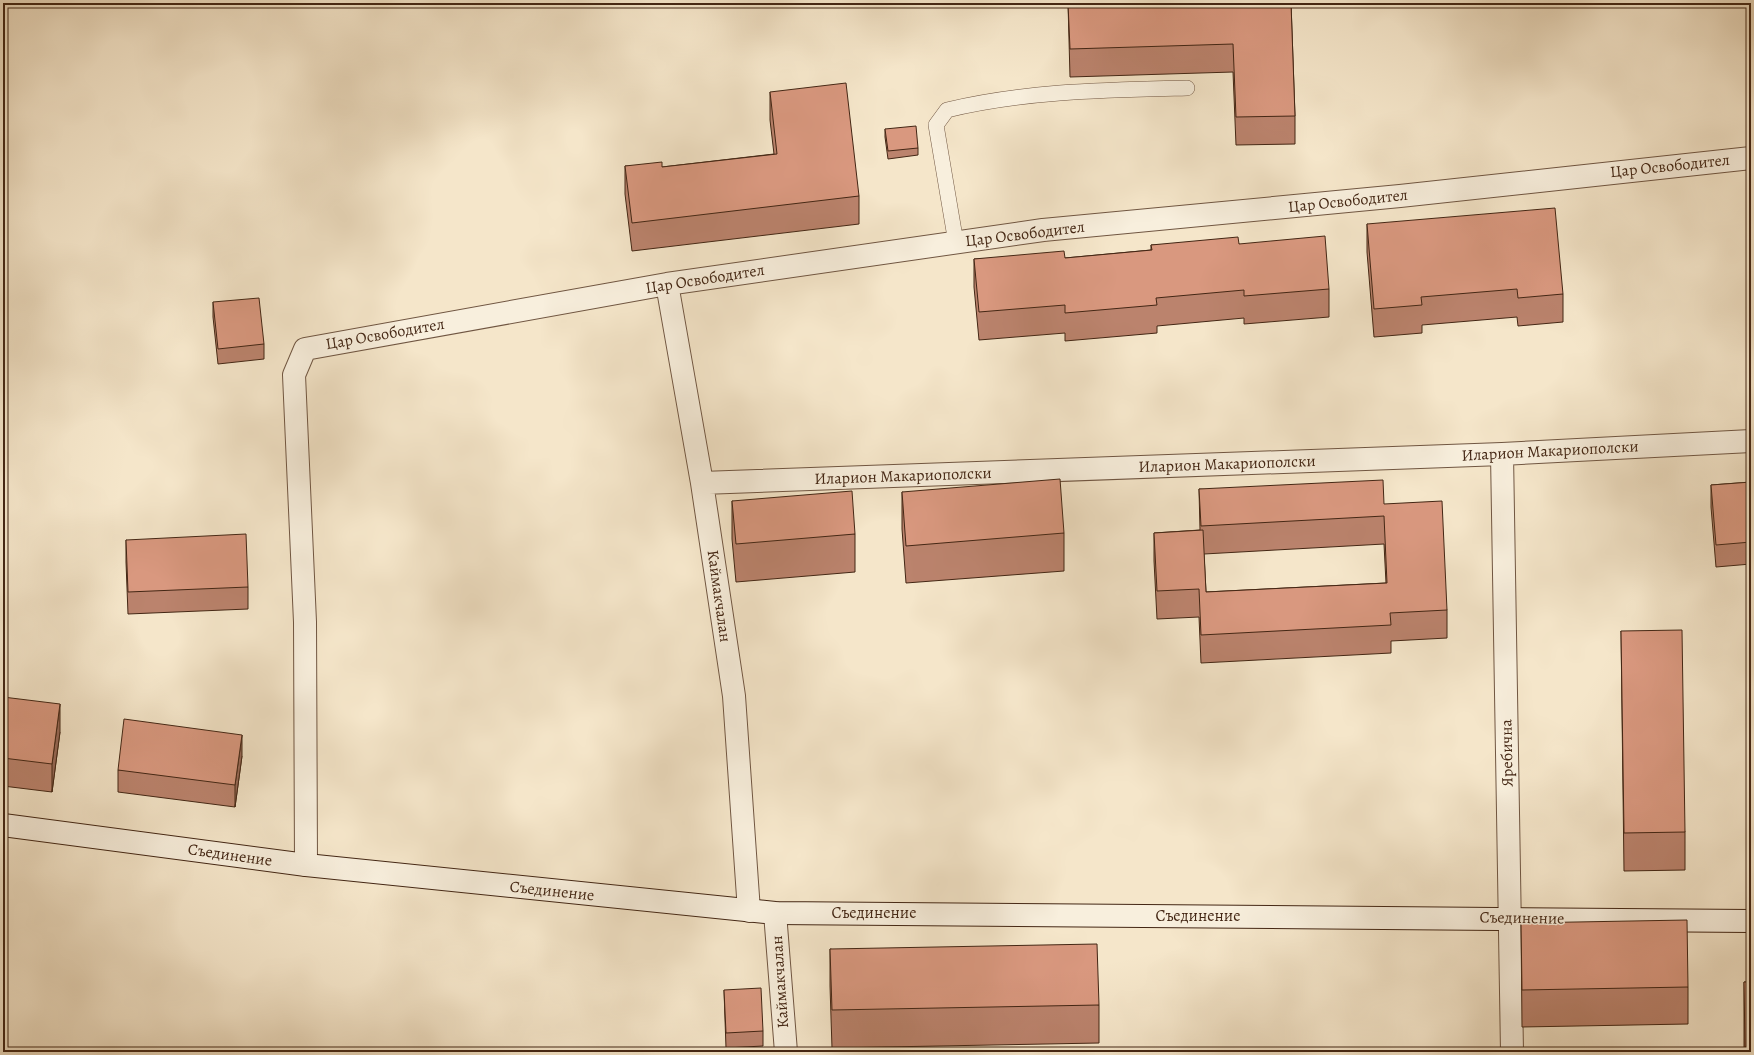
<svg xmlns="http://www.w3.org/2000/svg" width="1754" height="1055" viewBox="0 0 1754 1055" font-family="Alegreya,serif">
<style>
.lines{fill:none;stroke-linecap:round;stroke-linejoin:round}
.service-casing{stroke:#705642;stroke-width:16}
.minor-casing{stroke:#705642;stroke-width:24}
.secondary-casing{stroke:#432614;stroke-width:24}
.service{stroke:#f8efdd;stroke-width:15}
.minor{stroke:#f8efdd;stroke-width:22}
.secondary{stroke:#f8efdd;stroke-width:22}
.wall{fill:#bb836d;stroke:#432614;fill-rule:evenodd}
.shaded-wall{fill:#986a59;stroke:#432614}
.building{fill:#d9987f;stroke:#432614}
.labels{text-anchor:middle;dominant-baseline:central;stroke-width:3;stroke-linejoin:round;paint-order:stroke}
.street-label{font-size:16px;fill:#432614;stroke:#f8efdd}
</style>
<rect width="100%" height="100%" fill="#f5e6ca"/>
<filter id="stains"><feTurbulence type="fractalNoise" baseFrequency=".005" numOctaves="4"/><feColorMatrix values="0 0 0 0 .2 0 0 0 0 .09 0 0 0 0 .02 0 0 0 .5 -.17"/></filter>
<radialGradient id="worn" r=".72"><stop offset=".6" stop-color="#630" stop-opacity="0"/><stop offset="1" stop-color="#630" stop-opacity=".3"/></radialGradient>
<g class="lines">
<defs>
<path id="service" d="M 956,243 L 936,125 L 947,110 C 1025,91 1106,90 1187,88"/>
<path id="minor" d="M 667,284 L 702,483 L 734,696 L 749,911
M 1502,454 L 1512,1052
M 702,483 L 1502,454 L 1751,441
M 306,865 L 305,622 L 294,375 L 305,349 L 667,284 L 1043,230 L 1400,196 L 1751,158
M 775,913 L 786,1052"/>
<path id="secondary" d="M 3,825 L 306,865 L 775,913 L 1751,921"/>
</defs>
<use href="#service" class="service-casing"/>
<use href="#minor" class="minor-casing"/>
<use href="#secondary" class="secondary-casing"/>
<use href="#service" class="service"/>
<use href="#minor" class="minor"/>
<use href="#secondary" class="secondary"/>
</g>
<path class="wall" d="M 1068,3 L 1291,3 L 1295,116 L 1295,144 L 1236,145 L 1233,72 L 1070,77 Z
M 770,92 L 859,196 L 859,224 L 632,251 L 625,194 L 625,166 L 662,167 L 774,154 L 770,120 Z
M 885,129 L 918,148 L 918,155 L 888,159 L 885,137 Z
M 1367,224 L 1563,294 L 1563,322 L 1518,326 L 1517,317 L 1422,325 L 1422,333 L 1374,337 L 1367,252 Z
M 1239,244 L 1329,289 L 1329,317 L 1244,324 L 1244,318 L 1157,326 L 1157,333 L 1065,341 L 1065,333 L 979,340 L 974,287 L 974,259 L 1065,258 L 1151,250 L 1151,245 Z
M 213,302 L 264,344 L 264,359 L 218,364 L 213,317 Z
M 1751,482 L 1751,564 L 1716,567 L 1711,507 L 1711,485 Z
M 1199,489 L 1384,504 L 1447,610 L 1447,638 L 1391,641 L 1391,653 L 1201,663 L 1199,617 L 1157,619 L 1154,561 L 1154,533 L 1200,530 ZM 1384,544 L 1386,583 L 1206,592 L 1204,554 Z
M 902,492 L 1064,533 L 1064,571 L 906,583 L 902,529 Z
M 732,501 L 855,534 L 855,572 L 736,582 L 732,539 Z
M 126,540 L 248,587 L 248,609 L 128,614 L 126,562 Z
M 1621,631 L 1685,832 L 1685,870 L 1624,871 Z
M 3,697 L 60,732 L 52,792 L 3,786 Z
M 242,756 L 235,807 L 118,792 L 118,770 Z
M 1521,923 L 1688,987 L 1688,1024 L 1522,1027 Z
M 830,949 L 1099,1005 L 1099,1043 L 832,1048 L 830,986 Z
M 1744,982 L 1751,982 L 1751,1052 L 1744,1052 Z
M 724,990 L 763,1031 L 763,1046 L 726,1048 Z"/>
<path class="shaded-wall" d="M 60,704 L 60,732 L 52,792 L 52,764 Z
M 242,735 L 242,756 L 235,807 L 235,785 Z"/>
<path class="building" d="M 1068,3 L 1291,3 L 1295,116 L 1236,117 L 1233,44 L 1070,49 Z
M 846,83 L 859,196 L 632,223 L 625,166 L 662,162 L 662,167 L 777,154 L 770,92 Z
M 916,126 L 918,148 L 888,151 L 885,129 Z
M 1555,208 L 1563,294 L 1518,298 L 1517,289 L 1421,297 L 1422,305 L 1374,309 L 1367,224 Z
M 1325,236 L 1329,289 L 1244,296 L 1244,290 L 1156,298 L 1157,305 L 1065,313 L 1065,305 L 979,312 L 974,259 L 1064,251 L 1065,258 L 1152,250 L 1151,245 L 1238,237 L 1239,244 Z
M 259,298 L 264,344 L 218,349 L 213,302 Z
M 1060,479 L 1064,533 L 906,546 L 902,492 Z
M 1383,480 L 1384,504 L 1442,501 L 1447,610 L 1390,613 L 1391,625 L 1201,635 L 1199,589 L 1157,591 L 1154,533 L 1203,530 L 1206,592 L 1387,583 L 1384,516 L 1201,526 L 1199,489 Z
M 1751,482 L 1751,542 L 1716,545 L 1711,485 Z
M 852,491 L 855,534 L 736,544 L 732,501 Z
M 246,534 L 248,587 L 128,592 L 126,540 Z
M 1682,630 L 1685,832 L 1624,833 L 1621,631 Z
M 3,697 L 60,704 L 52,764 L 3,758 Z
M 124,719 L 242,735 L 235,785 L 118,770 Z
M 1687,920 L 1688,987 L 1522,990 L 1521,923 Z
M 1097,944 L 1099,1005 L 832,1010 L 830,949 Z
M 1744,982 L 1751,982 L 1751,1047 L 1745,1047 Z
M 761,988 L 763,1031 L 726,1033 L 724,990 Z"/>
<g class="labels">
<g class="street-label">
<text transform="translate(1670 166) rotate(-6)">Цар Освободител</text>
<text transform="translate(1348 201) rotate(-6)">Цар Освободител</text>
<text transform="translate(1025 234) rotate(-7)">Цар Освободител</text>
<text transform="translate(705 279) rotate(-9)">Цар Освободител</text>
<text transform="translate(385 334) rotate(-10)">Цар Освободител</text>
<text transform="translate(1550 451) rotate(-3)">Иларион Макариополски</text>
<text transform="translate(1227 464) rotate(-2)">Иларион Макариополски</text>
<text transform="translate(903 476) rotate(-2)">Иларион Макариополски</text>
<text transform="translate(719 596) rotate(82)">Каймакчалан</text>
<text transform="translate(1507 753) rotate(-91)">Яребична</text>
<text transform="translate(230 855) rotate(8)">Съединение</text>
<text transform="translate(552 891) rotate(6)">Съединение</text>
<text x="874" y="913">Съединение</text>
<text x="1198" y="916">Съединение</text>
<text transform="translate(1522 918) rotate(1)">Съединение</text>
<text transform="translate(780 982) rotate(-94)">Каймакчалан</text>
</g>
</g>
<rect width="1754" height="1055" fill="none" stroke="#f5e6ca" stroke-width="16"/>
<rect x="4" y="4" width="1746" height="1047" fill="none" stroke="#432614" stroke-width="2"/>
<rect x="8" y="8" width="1738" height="1039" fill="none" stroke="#432614"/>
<rect width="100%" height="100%" filter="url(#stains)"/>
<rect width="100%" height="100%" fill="url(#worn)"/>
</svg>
